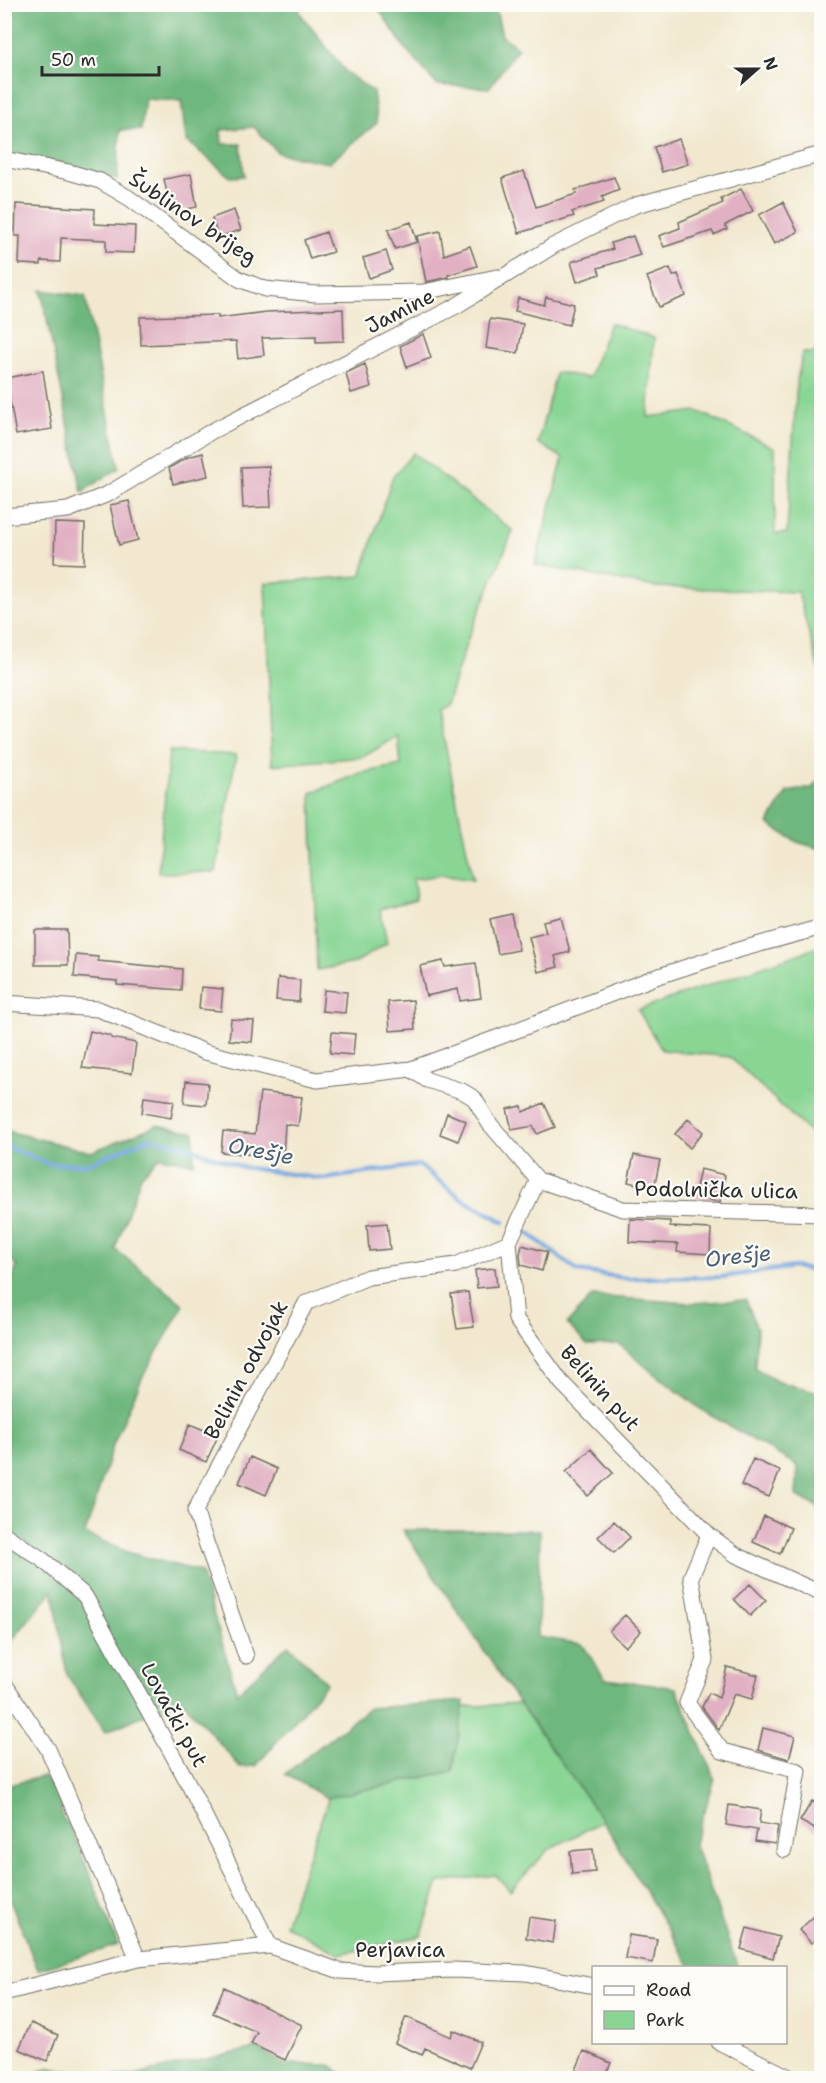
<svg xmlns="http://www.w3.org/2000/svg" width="826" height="2083" viewBox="0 0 826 2083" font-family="'Shantell Sans',sans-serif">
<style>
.green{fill:#89d694;stroke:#5a8060;stroke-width:1.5}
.forest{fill:#6eb77e;stroke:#4c7154;stroke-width:1.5}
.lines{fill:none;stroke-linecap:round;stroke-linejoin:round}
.stream{stroke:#72a5de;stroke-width:4.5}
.building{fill:#e1b1c3}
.minor-casing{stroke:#706d64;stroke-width:17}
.minor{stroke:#fff;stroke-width:15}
.labels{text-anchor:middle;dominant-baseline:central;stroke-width:4.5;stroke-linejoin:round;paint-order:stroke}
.street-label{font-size:21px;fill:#2b2b2b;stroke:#fdfcf7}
.water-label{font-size:22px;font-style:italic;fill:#475c73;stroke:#fdfcf7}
</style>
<rect width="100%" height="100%" fill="#fdfcf7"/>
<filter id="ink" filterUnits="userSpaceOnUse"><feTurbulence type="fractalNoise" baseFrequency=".0167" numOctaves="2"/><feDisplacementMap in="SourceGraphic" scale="12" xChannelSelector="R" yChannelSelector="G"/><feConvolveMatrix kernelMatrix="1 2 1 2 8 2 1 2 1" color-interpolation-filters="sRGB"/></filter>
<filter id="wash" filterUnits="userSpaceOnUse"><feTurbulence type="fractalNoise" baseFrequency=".008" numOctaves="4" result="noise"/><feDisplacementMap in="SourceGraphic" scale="24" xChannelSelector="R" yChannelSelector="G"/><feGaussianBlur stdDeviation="1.35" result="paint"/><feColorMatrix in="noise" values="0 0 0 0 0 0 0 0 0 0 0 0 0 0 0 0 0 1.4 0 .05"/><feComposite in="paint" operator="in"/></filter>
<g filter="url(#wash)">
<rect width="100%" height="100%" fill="#f1e8cf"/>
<path class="green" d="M 610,323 L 654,338 L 648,417 L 697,411 L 775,448 L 775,534 L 787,533 L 797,380 L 803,353 L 821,353 L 821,670 L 818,668 L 798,592 L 655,587 L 535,565 L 563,458 L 538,443 L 556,372 L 589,378 Z
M 413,453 L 513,531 L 467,641 L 447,704 L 438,710 L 473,880 L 442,875 L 413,879 L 416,899 L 380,909 L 387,943 L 355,963 L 317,970 L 311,793 L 361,773 L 401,765 L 398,736 L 363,757 L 272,765 L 265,583 L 361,576 L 392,478 Z
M 169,751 L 236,755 L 216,872 L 158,873 Z
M 821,946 L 822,1139 L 821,1143 L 730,1057 L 662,1050 L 638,1010 Z
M 519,1703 L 603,1821 L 548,1850 L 510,1891 L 496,1875 L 439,1882 L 421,1936 L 339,1954 L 285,1925 L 329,1797 L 453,1771 L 463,1707 Z"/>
<path class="forest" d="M 301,4 L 299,12 L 346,72 L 373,92 L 377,123 L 329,163 L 278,153 L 254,127 L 221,130 L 222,144 L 241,144 L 244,176 L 230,177 L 186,140 L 181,101 L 145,99 L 141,130 L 120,130 L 117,179 L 67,164 L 5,154 L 5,135 L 9,120 L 5,119 L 5,5 Z
M 376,5 L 495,5 L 502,36 L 518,48 L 489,88 L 437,85 L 405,48 Z
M 41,290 L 85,296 L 119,468 L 82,492 Z
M 821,776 L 821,849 L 797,842 L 768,824 L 787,792 L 812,788 Z
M 4,1124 L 7,1131 L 91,1152 L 157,1125 L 194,1132 L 194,1163 L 159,1157 L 141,1176 L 115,1249 L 184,1305 L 142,1378 L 113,1445 L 85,1534 L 130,1553 L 201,1572 L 237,1693 L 288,1645 L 327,1683 L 256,1766 L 240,1767 L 181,1699 L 105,1732 L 67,1675 L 53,1590 L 5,1649 L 4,1298 L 17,1266 L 5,1255 Z
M 592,1296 L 691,1303 L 746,1300 L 757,1328 L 755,1368 L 778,1382 L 816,1391 L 821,1411 L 821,1509 L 796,1495 L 798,1466 L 705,1412 L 653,1373 L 619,1344 L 587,1345 L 567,1324 Z
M 403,1530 L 540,1530 L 538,1637 L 582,1644 L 605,1679 L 676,1688 L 715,1779 L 694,1843 L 738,1967 L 691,1967 L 603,1821 L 519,1703 Z
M 464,1701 L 453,1771 L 327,1798 L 285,1774 L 369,1708 Z
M 44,1776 L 61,1799 L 62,1818 L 70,1825 L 118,1945 L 38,1970 L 5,1888 L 4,1786 Z
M 256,2048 L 285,2064 L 331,2065 L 347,2078 L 23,2078 L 49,2068 L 109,2076 L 130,2076 Z"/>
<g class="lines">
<path class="stream" d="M 4,1145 L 49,1164 L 87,1164 L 150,1138 L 185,1146 L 242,1167 L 324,1179 L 419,1165 L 462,1199 L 504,1222
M 528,1233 L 578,1271 L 626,1278 L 722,1277 L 794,1267 L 822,1272"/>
</g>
<g id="blocks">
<path class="building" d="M 679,139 L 688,164 L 662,172 L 654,147 Z
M 524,171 L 536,207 L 576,194 L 575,190 L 614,177 L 619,190 L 602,197 L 604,202 L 572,212 L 574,216 L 519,233 L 502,178 Z
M 191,174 L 197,207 L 171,212 L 164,179 Z
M 741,189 L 753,211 L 725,225 L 727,229 L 714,235 L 712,231 L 664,247 L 659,236 L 680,228 L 679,222 L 723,203 L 721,199 Z
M 783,202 L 798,232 L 774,244 L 759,215 Z
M 16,204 L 95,209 L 94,224 L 135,226 L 134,253 L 106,252 L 106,240 L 61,238 L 60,262 L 41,261 L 41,265 L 19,264 L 20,236 L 15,236 Z
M 234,210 L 241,230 L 218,237 L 212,218 Z
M 411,222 L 417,242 L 395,249 L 388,230 Z
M 440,231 L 444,255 L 470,246 L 477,266 L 448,275 L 449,277 L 426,282 L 417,236 Z
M 326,232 L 333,252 L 310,259 L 304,240 Z
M 633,236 L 640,255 L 598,268 L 600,274 L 577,282 L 571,262 L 613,249 L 611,243 Z
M 386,251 L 392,270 L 369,278 L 363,258 Z
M 670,268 L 673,276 L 678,274 L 686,296 L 659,307 L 647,277 Z
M 546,297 L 574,304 L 569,325 L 515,311 L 518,298 L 544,305 Z
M 343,309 L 344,341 L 316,342 L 316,336 L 262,338 L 264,355 L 238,359 L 236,341 L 141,345 L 140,317 L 218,315 L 218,318 L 266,312 Z
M 490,319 L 523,324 L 518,353 L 486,348 Z
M 423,334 L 431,358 L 407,367 L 400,346 Z
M 365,364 L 371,387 L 351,393 L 346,373 Z
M 43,371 L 52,429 L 16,435 L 6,378 Z
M 203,453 L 208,476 L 173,484 L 169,468 L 188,457 Z
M 269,466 L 271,507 L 243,508 L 241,467 Z
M 129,501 L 138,540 L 119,545 L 110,505 Z
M 55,523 L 85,524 L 84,564 L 54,563 Z
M 511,914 L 519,950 L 498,954 L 490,919 Z
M 561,917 L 570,952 L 555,956 L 558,967 L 538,972 L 529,937 L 546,933 L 543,921 Z
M 35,930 L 67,930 L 68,965 L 35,965 Z
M 76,955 L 98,957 L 98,961 L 182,969 L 181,990 L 117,985 L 117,981 L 74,977 Z
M 443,961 L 445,967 L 476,963 L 481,998 L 460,1001 L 458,989 L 426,996 L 420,966 Z
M 278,978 L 300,980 L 299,1002 L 276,1000 Z
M 201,987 L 223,989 L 221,1011 L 199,1009 Z
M 324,990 L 347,992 L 345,1013 L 322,1011 Z
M 413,1000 L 415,1029 L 390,1031 L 388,1002 Z
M 231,1019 L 254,1021 L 252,1042 L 229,1040 Z
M 90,1031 L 111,1036 L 111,1038 L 136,1043 L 132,1073 L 82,1068 Z
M 332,1032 L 355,1034 L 353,1055 L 330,1053 Z
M 186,1081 L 208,1083 L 206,1105 L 184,1103 Z
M 260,1092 L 302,1097 L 298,1126 L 285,1124 L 283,1157 L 221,1152 L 223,1131 L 255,1134 Z
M 144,1097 L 174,1101 L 171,1118 L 142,1113 Z
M 544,1103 L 555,1127 L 537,1134 L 533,1126 L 512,1130 L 507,1109 L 522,1106 L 523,1112 Z
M 447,1113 L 466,1121 L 458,1141 L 440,1134 Z
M 688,1119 L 703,1132 L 690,1148 L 675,1134 Z
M 634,1155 L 660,1160 L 654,1188 L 628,1182 Z
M 700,1169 L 725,1175 L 720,1202 L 694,1197 Z
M 630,1219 L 670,1221 L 670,1227 L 711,1229 L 710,1254 L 677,1252 L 678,1244 L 629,1242 Z
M 387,1223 L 390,1249 L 369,1251 L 367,1225 Z
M 522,1245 L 547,1252 L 542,1271 L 521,1265 L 520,1254 Z
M 495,1268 L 497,1286 L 477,1288 L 475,1270 Z
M 468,1292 L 474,1327 L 457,1329 L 451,1294 Z
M 190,1424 L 218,1436 L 206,1462 L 179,1450 Z
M 591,1449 L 613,1473 L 588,1496 L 566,1472 Z
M 250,1457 L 277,1469 L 266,1495 L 239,1483 Z
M 753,1459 L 780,1471 L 769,1497 L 741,1485 Z
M 764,1516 L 791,1528 L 780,1554 L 753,1542 Z
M 614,1521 L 630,1537 L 614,1553 L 598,1537 Z
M 750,1584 L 766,1600 L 750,1616 L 734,1599 Z
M 625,1615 L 641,1631 L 625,1647 L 609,1631 Z
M 727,1667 L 758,1675 L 752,1699 L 734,1694 L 719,1730 L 702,1707 L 709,1693 L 719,1698 Z
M 763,1728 L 795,1736 L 789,1759 L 758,1750 Z
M 812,1801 L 822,1806 L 822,1833 L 800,1821 Z
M 729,1805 L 761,1810 L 759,1823 L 778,1826 L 775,1844 L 755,1841 L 757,1830 L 726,1825 Z
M 593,1849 L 595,1872 L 572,1874 L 570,1851 Z
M 822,1909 L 822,1933 L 811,1943 L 799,1930 Z
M 529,1917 L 556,1921 L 553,1943 L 526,1938 Z
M 747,1928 L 779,1937 L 773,1958 L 741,1949 Z
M 629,1935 L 657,1939 L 653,1963 L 625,1958 Z
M 224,1987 L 302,2025 L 285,2060 L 251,2044 L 257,2032 L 213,2013 Z
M 406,2017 L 451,2037 L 453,2030 L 481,2042 L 470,2068 L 425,2048 L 422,2055 L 395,2043 Z
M 31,2023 L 58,2035 L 47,2061 L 19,2049 Z
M 584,2051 L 611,2063 L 604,2079 L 572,2079 Z"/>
</g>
</g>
<g filter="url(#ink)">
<use href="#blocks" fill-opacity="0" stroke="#706d64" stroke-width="1.5"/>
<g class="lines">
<defs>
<path id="minor" d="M 4,159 L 69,172 L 100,181 L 129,198 L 239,279 L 265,289 L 316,294 L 423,292 L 497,277
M 4,516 L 68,510 L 108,494 L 212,431 L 456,306 L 553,246 L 636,205 L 822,154
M 4,1003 L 98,1009 L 205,1052 L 317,1080 L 411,1069 L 499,1037 L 653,978 L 738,950 L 822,927
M 411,1069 L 427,1080 L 462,1091 L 474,1098 L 489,1123 L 538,1180 L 623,1209 L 822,1214
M 538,1180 L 509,1242 L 516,1319 L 561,1382 L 709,1535 L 736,1555 L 822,1594
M 4,1534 L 43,1560 L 85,1596 L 186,1779 L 270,1946
M 709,1535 L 691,1577 L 705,1660 L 687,1703 L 722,1751 L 798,1771 L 784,1850
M 246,1656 L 195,1511 L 306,1303 L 368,1277 L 456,1265 L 509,1242
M 4,1683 L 48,1749 L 138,1959
M 4,1993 L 138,1959 L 270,1946 L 340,1971 L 376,1973 L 453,1970 L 525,1973 L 594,1986
M 719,2042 L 791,2078"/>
</defs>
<use href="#minor" class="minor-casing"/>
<use href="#minor" class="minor"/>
</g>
</g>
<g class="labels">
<g class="street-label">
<text transform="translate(193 218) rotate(34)">Šublinov brijeg</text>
<text transform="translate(400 311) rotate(-27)">Jamine</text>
<text transform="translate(716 1190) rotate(1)">Podolnička ulica</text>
<text transform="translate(246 1370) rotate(-62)">Belinin odvojak</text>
<text transform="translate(600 1388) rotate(48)">Belinin put</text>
<text transform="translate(174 1715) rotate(61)">Lovački put</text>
<text x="400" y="1950">Perjavica</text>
</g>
<g class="water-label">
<text transform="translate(261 1151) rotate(11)">Orešje</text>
<text transform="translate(738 1256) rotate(-6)">Orešje</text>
</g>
</g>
<rect width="826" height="2083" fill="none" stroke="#fdfcf7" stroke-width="24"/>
<rect x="592" y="1966" width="195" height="78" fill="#fdfcf7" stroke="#a9a8a5" stroke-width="1.5"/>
<rect x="604" y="1986" width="30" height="9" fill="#ffffff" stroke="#a9a8a5" stroke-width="1.5"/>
<text x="646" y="1996" font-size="18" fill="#2b2b2b">Road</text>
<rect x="604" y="2011" width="30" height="18" fill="#89d694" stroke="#a9a8a5" stroke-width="1.5"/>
<text x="646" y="2026" font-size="18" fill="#2b2b2b">Park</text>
<g transform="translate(757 69) rotate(69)" stroke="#fdfcf7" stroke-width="4.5" paint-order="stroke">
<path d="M0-4.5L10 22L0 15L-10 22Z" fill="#2b2b2b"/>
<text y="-9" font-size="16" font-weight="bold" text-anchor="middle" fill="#2b2b2b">N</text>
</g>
<path d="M42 66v9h117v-9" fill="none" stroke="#2b2b2b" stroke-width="3"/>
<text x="51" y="66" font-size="18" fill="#2b2b2b" stroke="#fdfcf7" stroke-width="4.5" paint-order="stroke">50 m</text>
</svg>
